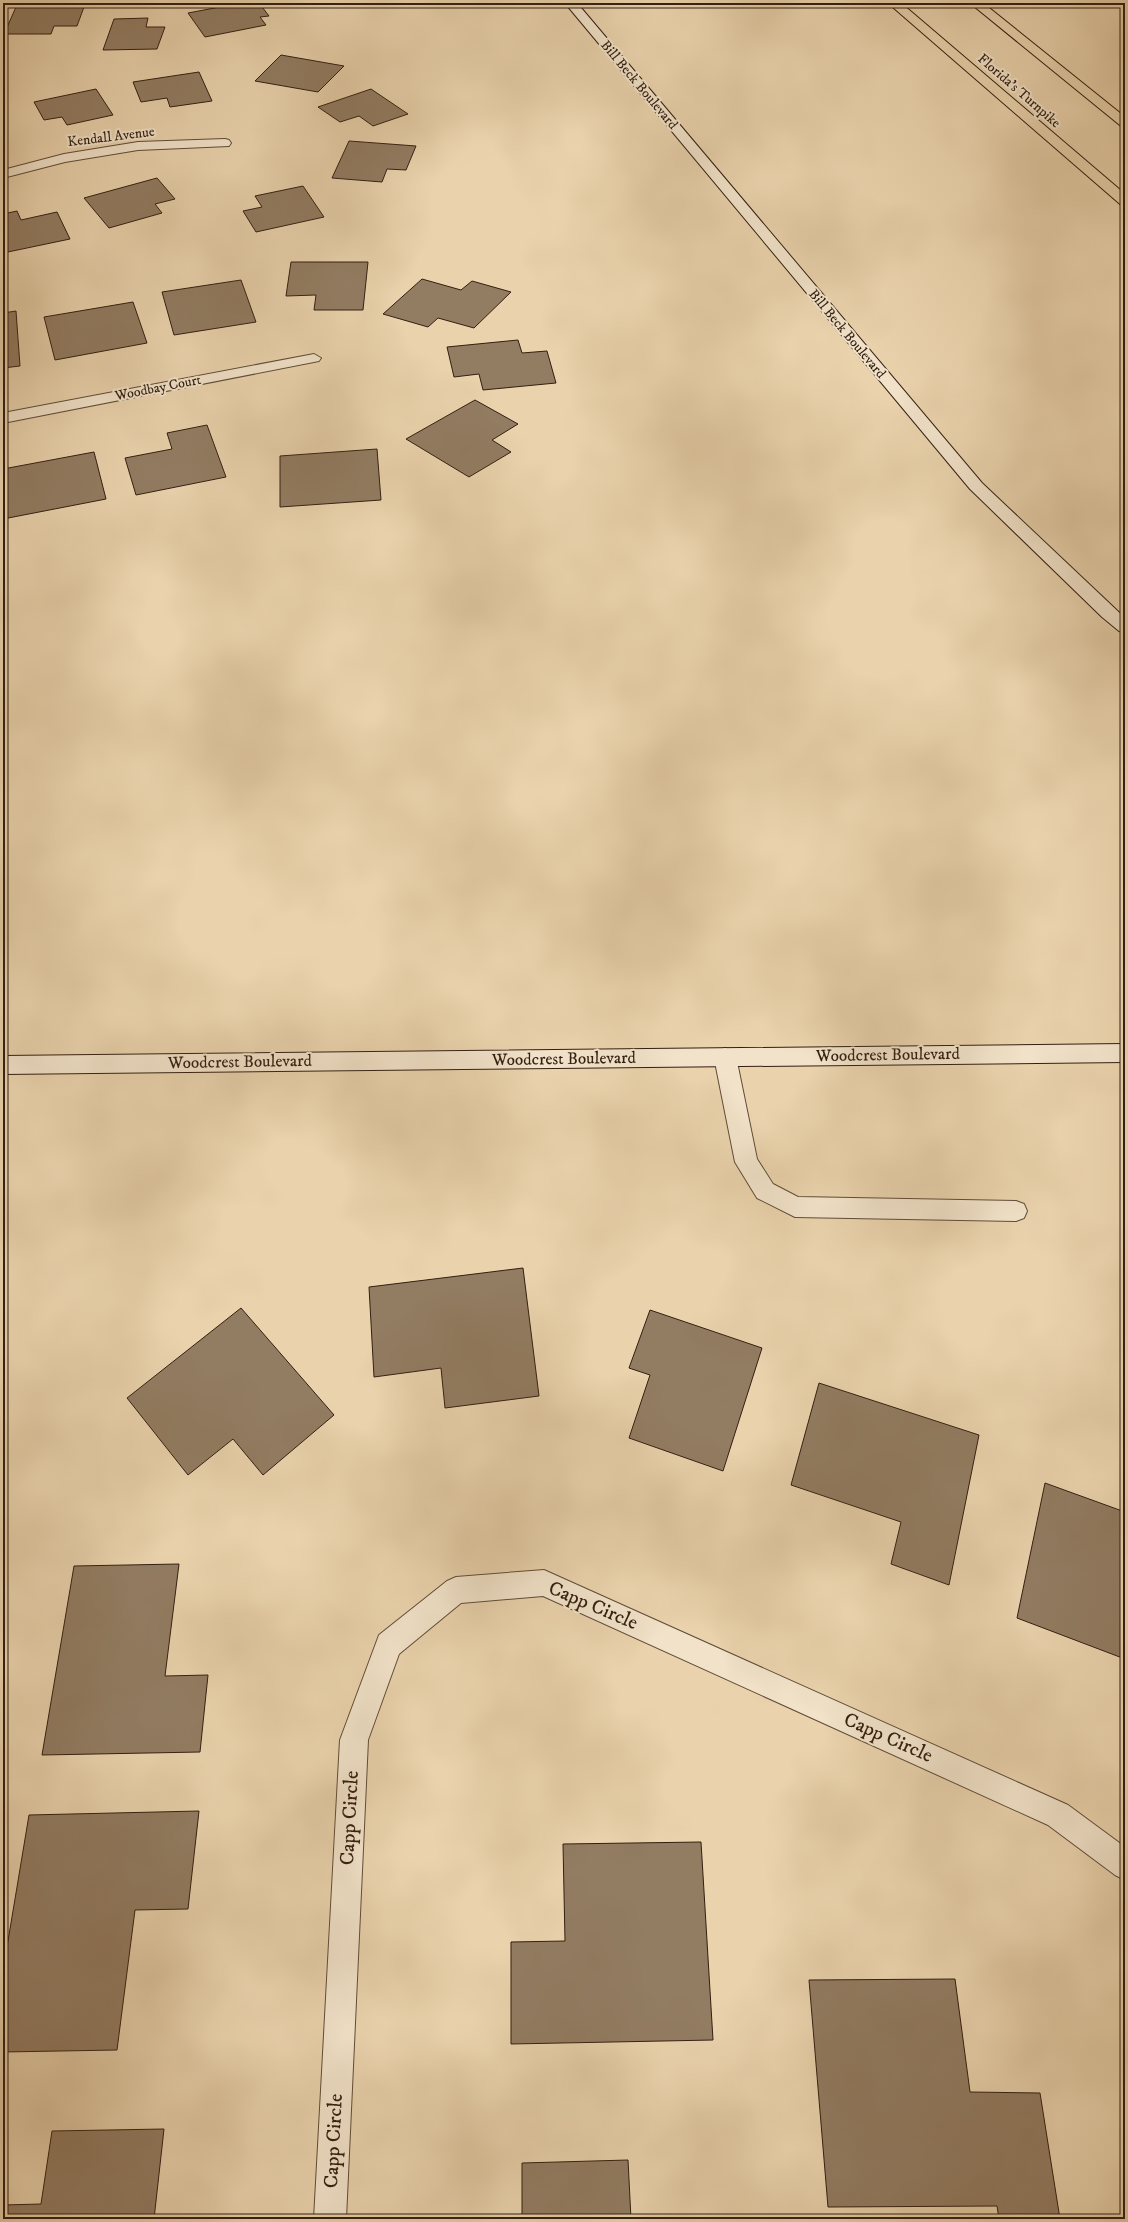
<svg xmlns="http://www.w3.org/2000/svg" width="1128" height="2222" viewBox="0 0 1128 2222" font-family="'IM FELL DW Pica',serif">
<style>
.building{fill:#927c62;stroke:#331f11}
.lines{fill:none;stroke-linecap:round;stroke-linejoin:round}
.lane-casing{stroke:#604c38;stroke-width:2}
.street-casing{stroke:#604c38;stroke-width:2}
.secondary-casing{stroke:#331f11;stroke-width:2}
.highway-casing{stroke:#331f11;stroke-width:2}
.lane{fill:#f1e2c9;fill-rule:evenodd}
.street{fill:#f1e2c9;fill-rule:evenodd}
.secondary{fill:#f1e2c9;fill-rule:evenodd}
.highway{fill:#e9d2ac;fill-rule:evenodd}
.labels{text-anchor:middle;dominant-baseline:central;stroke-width:4;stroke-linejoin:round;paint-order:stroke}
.far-street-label{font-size:14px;fill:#331f11;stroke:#f1e2c9}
.street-label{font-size:17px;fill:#331f11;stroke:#f1e2c9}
.near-street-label{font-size:20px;fill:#331f11;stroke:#f1e2c9}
</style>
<rect width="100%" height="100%" fill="#e9d2ac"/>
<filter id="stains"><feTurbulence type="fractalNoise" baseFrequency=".005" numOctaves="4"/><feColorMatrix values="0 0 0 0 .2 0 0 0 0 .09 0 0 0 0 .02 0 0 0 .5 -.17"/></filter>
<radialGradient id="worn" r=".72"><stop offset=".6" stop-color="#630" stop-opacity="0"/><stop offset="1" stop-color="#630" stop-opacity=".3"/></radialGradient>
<path class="building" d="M 241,3 L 259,3 L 269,16 L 260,17 L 266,25 L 205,37 L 188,13 Z
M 16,7 L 84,7 L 77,26 L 54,26 L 51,34 L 4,34 Z
M 148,18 L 146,27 L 165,27 L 157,49 L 103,50 L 114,19 Z
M 281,55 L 344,66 L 318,92 L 255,81 Z
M 199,72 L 212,101 L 170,107 L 167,98 L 141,102 L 133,82 Z
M 96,89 L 113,115 L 67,125 L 62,117 L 44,120 L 34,102 Z
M 371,89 L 408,114 L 373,126 L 359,116 L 340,122 L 318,107 Z
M 349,141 L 416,146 L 406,170 L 387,169 L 382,182 L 332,178 Z
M 157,178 L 175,199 L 155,204 L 162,213 L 109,228 L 84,198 Z
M 303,186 L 324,217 L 256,232 L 243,211 L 262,207 L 255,196 Z
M 17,211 L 21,220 L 57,212 L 70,239 L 3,253 L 3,214 Z
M 291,262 L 368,262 L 363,310 L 314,310 L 316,295 L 286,296 Z
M 422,279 L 461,290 L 472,281 L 511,292 L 474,328 L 438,318 L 428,327 L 383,314 Z
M 241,280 L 256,322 L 174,335 L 162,292 Z
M 133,302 L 147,343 L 55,360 L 44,317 Z
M 16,311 L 20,366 L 3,368 L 3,313 Z
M 518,340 L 522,353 L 547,351 L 556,383 L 483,390 L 479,374 L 454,377 L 447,347 Z
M 475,400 L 518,424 L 492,440 L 511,452 L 469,477 L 406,439 Z
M 207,425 L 226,477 L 136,495 L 125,458 L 172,449 L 167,433 Z
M 377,449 L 381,500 L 280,507 L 280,456 Z
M 94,452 L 106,499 L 3,519 L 3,469 Z
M 523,1268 L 539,1396 L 445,1408 L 441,1368 L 374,1377 L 369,1287 Z
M 241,1308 L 334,1415 L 263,1475 L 233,1439 L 188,1475 L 127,1398 Z
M 650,1310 L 762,1348 L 723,1471 L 629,1438 L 650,1375 L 629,1368 Z
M 819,1383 L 979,1435 L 949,1585 L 891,1564 L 901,1522 L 791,1485 Z
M 1045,1483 L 1125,1512 L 1125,1659 L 1017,1618 Z
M 179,1564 L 165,1676 L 208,1675 L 200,1752 L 42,1755 L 74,1566 Z
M 199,1811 L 188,1909 L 135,1910 L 117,2050 L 3,2052 L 3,1971 L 29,1815 Z
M 701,1842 L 713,2040 L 511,2044 L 511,1942 L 565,1941 L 563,1844 Z
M 955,1979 L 970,2092 L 1040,2093 L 1060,2219 L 999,2219 L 997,2206 L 828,2207 L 809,1980 Z
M 164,2129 L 154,2219 L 3,2219 L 3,2205 L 41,2204 L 52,2131 Z
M 628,2160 L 631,2219 L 522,2219 L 522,2163 Z"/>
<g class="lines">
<defs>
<path id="lane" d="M 725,1048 L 733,1051 L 736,1057 L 757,1159 L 773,1184 L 798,1197 L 1016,1201 L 1024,1204 L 1027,1211 L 1024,1218 L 1016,1221 L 795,1217 L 757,1198 L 735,1162 L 714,1057 L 717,1051 Z"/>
<path id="street" d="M 225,139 L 229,140 L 231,143 L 229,146 L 138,150 L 65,162 L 3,178 L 3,170 L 64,154 L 138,142 Z
M 314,354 L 321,358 L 319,361 L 3,423 L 3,413 Z
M 544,1570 L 1068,1805 L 1125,1847 L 1125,1880 L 1115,1875 L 1048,1825 L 543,1596 L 461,1603 L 399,1654 L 368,1740 L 346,2219 L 314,2219 L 340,1740 L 379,1635 L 447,1581 L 456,1577 Z"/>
<path id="secondary" d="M 565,3 L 577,3 L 982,483 L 1125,618 L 1125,633 L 1119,631 L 1102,617 L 970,489 Z
M 1125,1044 L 1125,1062 L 3,1074 L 3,1056 Z"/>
<path id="highway" d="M 888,3 L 901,3 L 1125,194 L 1125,205 L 1120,204 Z
M 970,3 L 983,3 L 1125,117 L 1125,127 L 1121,126 Z"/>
</defs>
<use href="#lane" class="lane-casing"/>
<use href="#street" class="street-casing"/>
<use href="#secondary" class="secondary-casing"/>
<use href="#highway" class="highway-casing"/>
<use href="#lane" class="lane"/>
<use href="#street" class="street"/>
<use href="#secondary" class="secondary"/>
<use href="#highway" class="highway"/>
</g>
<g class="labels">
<g class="far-street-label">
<text transform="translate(639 85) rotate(50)">Bill Beck Boulevard</text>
<text transform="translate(1019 91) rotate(41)">Florida's Turnpike</text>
<text transform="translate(111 137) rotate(-7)">Kendall Avenue</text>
<text transform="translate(847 334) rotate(50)">Bill Beck Boulevard</text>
<text transform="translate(158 388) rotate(-11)">Woodbay Court</text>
</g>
<g class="street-label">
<text transform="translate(888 1055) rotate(-1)">Woodcrest Boulevard</text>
<text transform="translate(564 1059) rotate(-1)">Woodcrest Boulevard</text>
<text transform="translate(240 1062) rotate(-1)">Woodcrest Boulevard</text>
</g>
<g class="near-street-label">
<text transform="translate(593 1606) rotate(23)">Capp Circle</text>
<text transform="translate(888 1738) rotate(24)">Capp Circle</text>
<text transform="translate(350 1818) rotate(-87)">Capp Circle</text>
<text transform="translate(334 2141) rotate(-87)">Capp Circle</text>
</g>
</g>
<rect width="1128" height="2222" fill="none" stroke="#e9d2ac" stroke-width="16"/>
<rect x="4" y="4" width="1120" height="2214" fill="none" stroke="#331f11" stroke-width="2"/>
<rect x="8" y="8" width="1112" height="2206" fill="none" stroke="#331f11"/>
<rect width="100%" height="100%" filter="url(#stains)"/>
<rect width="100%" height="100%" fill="url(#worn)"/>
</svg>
